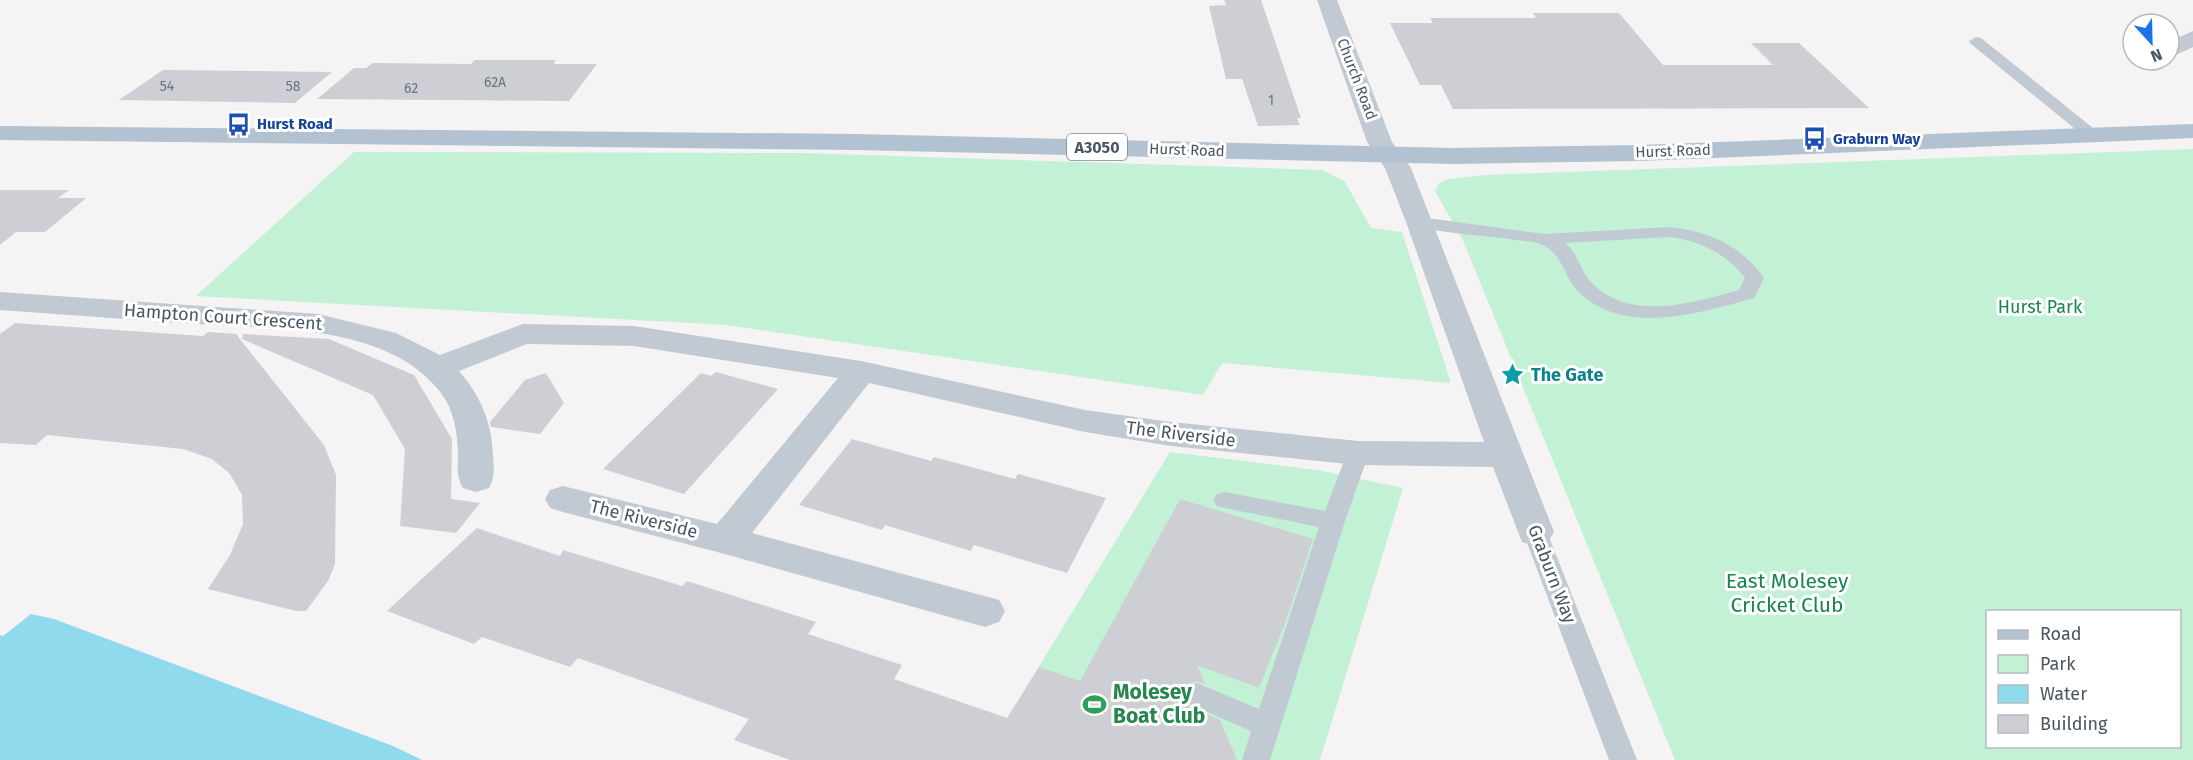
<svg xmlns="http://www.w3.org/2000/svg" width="2193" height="760" viewBox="0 0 2193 760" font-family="'Fira Sans',sans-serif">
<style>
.green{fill:#c3f1d5;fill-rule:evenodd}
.water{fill:#90daee}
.building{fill:#cdcfd5}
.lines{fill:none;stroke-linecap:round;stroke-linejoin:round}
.service{fill:#c1cad2;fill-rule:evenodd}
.minor{fill:#c1cad2;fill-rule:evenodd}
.primary{fill:#b3c2d1;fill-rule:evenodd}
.labels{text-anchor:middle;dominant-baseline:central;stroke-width:6;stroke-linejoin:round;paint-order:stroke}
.far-number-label{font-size:14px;fill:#6b747e}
.far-street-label{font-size:15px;fill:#4a5661;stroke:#fff}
.far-transit-label{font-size:15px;font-weight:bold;fill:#164399;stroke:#fff;text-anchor:start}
.shield{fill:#fff;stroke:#808990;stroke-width:1.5}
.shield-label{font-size:16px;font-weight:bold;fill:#4a5661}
.park-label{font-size:18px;fill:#17864f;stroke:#fff}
.street-label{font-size:18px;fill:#4a5661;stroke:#fff}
.culture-label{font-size:18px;font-weight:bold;fill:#0d838f;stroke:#fff;text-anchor:start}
.near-park-label{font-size:21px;fill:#17864f;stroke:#fff}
.near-leisure-label{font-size:21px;font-weight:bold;fill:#27864d;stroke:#fff;text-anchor:start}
</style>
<rect width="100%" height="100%" fill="#f5f3f3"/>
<path class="green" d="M 2193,149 L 2193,760 L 1675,760 L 1462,238 L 1435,191 L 1439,183 L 1449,179 L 1486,175 ZM 1988,612 L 2180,612 L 2180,746 L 1988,746 Z
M 354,152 L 803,153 L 1323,170 L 1345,182 L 1371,228 L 1402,232 L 1451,383 L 1222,363 L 1203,395 L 727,325 L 196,296 Z
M 1170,452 L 1317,470 L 1403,488 L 1320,760 L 982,760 Z"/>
<path class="water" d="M 31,614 L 54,619 L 393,746 L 422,760 L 0,760 L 0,635 L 3,636 Z"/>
<path class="building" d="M 1224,0 L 1261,0 L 1301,118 L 1297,118 L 1300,125 L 1258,126 L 1242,79 L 1226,79 L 1209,6 L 1226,5 Z
M 1533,13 L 1619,13 L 1663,65 L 1773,65 L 1751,43 L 1799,43 L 1869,108 L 1453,109 L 1441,85 L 1420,85 L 1390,23 L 1433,23 L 1430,18 L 1536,18 Z
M 475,60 L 556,60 L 554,64 L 597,64 L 569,101 L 317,99 L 354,68 L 366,68 L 373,63 L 471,64 Z
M 163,70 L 166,70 L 332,72 L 295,103 L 119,100 Z
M 0,190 L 69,190 L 58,198 L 86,198 L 45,232 L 16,232 L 0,245 Z
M 15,323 L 203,336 L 208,332 L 236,334 L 324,445 L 336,475 L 335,564 L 328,581 L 306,611 L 296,611 L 208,589 L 230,555 L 243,524 L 242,495 L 230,474 L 212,459 L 183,449 L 47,435 L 36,445 L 0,443 L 0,334 Z
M 243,334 L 329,339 L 414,375 L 452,439 L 451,499 L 480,503 L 456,533 L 400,526 L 405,449 L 373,395 L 242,339 Z
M 716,372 L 778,389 L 684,494 L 603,469 L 701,373 L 711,376 Z
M 546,373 L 564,403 L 540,434 L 491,427 L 490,422 L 525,380 Z
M 852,439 L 931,461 L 934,457 L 1015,479 L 1018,474 L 1106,498 L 1067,573 L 974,545 L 971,551 L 885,525 L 882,530 L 799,505 Z
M 1180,499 L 1313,539 L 1286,621 L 1259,688 L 1197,665 L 1205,684 L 1196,681 L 1186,685 L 1181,694 L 1186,705 L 1220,720 L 1237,760 L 790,760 L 734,740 L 749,719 L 578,658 L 570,667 L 482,637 L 474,644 L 387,611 L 477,528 L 560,556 L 563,550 L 682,586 L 687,581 L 816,622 L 808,634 L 902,665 L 894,679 L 1007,718 L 1039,667 L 1080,681 Z"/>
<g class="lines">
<path class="service" d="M 1976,37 L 1981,38 L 2098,132 L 2100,135 L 2098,138 L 2086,138 L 1971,44 L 1969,41 Z
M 1420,217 L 1545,234 L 1669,227 C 1708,231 1741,245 1764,278 L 1754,298 C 1700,313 1621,338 1576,289 C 1563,274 1562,252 1540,244 C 1531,240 1518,241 1509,239 C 1477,235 1444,233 1414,226 L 1411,222 L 1414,218 ZM 1669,237 C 1700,241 1726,253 1745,278 L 1739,290 C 1693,303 1628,323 1590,281 C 1580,270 1578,253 1565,243 Z
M 1358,445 L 1366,448 L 1369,453 L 1345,521 L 1270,760 L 1242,760 L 1251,731 L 1187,703 L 1183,695 L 1187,687 L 1197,683 L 1259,709 L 1319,527 L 1225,508 L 1217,506 L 1213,500 L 1217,494 L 1225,492 L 1325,511 L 1347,453 L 1350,448 Z
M 1535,523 L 1544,526 L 1547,532 L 1637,760 L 1609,760 L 1523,532 L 1526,526 Z"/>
<path class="minor" d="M 1317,0 L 1337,0 L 1392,142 L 1411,168 L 1554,532 L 1548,542 L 1535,546 L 1522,542 L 1493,467 L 1358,465 L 1171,446 L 1085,432 L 869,383 L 752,533 L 999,600 L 1005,611 L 999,622 L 985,627 L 725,554 L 563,512 L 550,508 L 545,499 L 550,490 L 563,486 L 717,524 L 838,378 L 634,346 L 527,344 L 459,371 C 481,396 492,423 493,456 C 494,469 495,477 489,488 L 476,492 L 463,488 C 456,477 458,466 458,453 C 457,432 454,410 441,393 C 387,321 262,329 181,323 C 121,319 60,314 0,310 L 0,292 L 318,314 L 396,333 L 440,355 L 523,324 L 634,326 L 861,361 L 1085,410 L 1171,422 L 1358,441 L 1484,442 L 1406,222 L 1385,168 L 1367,142 Z
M 2193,31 L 2193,47 L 2169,58 L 2169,42 Z"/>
<path class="primary" d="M 2193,124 L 2193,138 L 1639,161 L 1453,164 L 856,150 L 0,140 L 0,126 L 856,134 L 1453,148 L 1639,145 Z"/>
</g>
<defs>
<symbol id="bus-bare" viewBox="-9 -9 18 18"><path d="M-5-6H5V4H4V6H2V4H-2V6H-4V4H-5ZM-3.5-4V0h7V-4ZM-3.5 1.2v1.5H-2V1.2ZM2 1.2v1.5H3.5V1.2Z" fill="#1a4fb4" stroke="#fff" stroke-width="2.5" paint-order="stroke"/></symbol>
<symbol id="sight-bare" viewBox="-9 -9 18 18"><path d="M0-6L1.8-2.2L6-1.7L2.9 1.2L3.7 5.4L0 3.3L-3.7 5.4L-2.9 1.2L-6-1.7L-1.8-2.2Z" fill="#0f9aa8" stroke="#fff" stroke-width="2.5" paint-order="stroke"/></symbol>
<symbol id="stadium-bare" viewBox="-9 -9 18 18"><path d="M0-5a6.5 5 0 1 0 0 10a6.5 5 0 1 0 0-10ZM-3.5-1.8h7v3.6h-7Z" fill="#2e9e5b" stroke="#fff" stroke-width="2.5" paint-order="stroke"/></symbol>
</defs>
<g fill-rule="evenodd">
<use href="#bus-bare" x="222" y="108" width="33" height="33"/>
<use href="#bus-bare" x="1798" y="122" width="33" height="33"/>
<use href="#sight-bare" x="1496" y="358" width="33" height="33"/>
<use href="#stadium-bare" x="1078" y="688" width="33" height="33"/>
</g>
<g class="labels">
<g class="far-number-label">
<text x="495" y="82">62A</text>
<text x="167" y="86">54</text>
<text x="293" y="86">58</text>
<text x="411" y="88">62</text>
<text x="1271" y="100">1</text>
</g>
<g class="far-street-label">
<text transform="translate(1357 79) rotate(69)">Church Road</text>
<text transform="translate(1187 150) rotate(2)">Hurst Road</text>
<text transform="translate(1673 151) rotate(-2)">Hurst Road</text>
</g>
<g class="far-transit-label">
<text x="257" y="124">Hurst Road</text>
<text x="1833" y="139">Graburn Way</text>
</g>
<rect class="shield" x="1067" y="134" width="60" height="26" rx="4.5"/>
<g class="shield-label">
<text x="1097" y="147">A3050</text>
</g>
<g class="park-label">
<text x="2040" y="307">Hurst Park</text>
</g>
<g class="street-label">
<text transform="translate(223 317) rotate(4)">Hampton Court Crescent</text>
<text transform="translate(1181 434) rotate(7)">The Riverside</text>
<text transform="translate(644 519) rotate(14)">The Riverside</text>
<text transform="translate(1552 574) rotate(69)">Graburn Way</text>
</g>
<g class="culture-label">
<text x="1531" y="375">The Gate</text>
</g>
<g class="near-park-label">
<text x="1787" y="581">East Molesey<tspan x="1787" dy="24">Cricket Club</tspan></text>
</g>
<g class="near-leisure-label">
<text x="1113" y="692">Molesey<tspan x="1113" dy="24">Boat Club</tspan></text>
</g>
</g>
<rect x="1986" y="610" width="195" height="138" fill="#ffffff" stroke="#b7bbc0" stroke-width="1.5"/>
<rect x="1998" y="630" width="30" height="9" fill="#b3c2d1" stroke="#b7bbc0" stroke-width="1.5"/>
<text x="2040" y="640" font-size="18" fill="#4a5661">Road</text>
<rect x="1998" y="655" width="30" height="18" fill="#c3f1d5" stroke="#b7bbc0" stroke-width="1.5"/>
<text x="2040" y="670" font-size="18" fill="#4a5661">Park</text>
<rect x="1998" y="685" width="30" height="18" fill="#90daee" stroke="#b7bbc0" stroke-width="1.5"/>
<text x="2040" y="700" font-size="18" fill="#4a5661">Water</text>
<rect x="1998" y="715" width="30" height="18" fill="#cdcfd5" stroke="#b7bbc0" stroke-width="1.5"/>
<text x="2040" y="730" font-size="18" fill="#4a5661">Building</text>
<g transform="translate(2151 42) rotate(158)"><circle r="28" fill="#ffffff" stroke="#b7bbc0" stroke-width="1.5"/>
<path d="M0-4.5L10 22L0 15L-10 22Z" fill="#1a73e8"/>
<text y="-9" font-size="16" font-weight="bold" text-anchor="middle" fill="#4a5661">N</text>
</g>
</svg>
